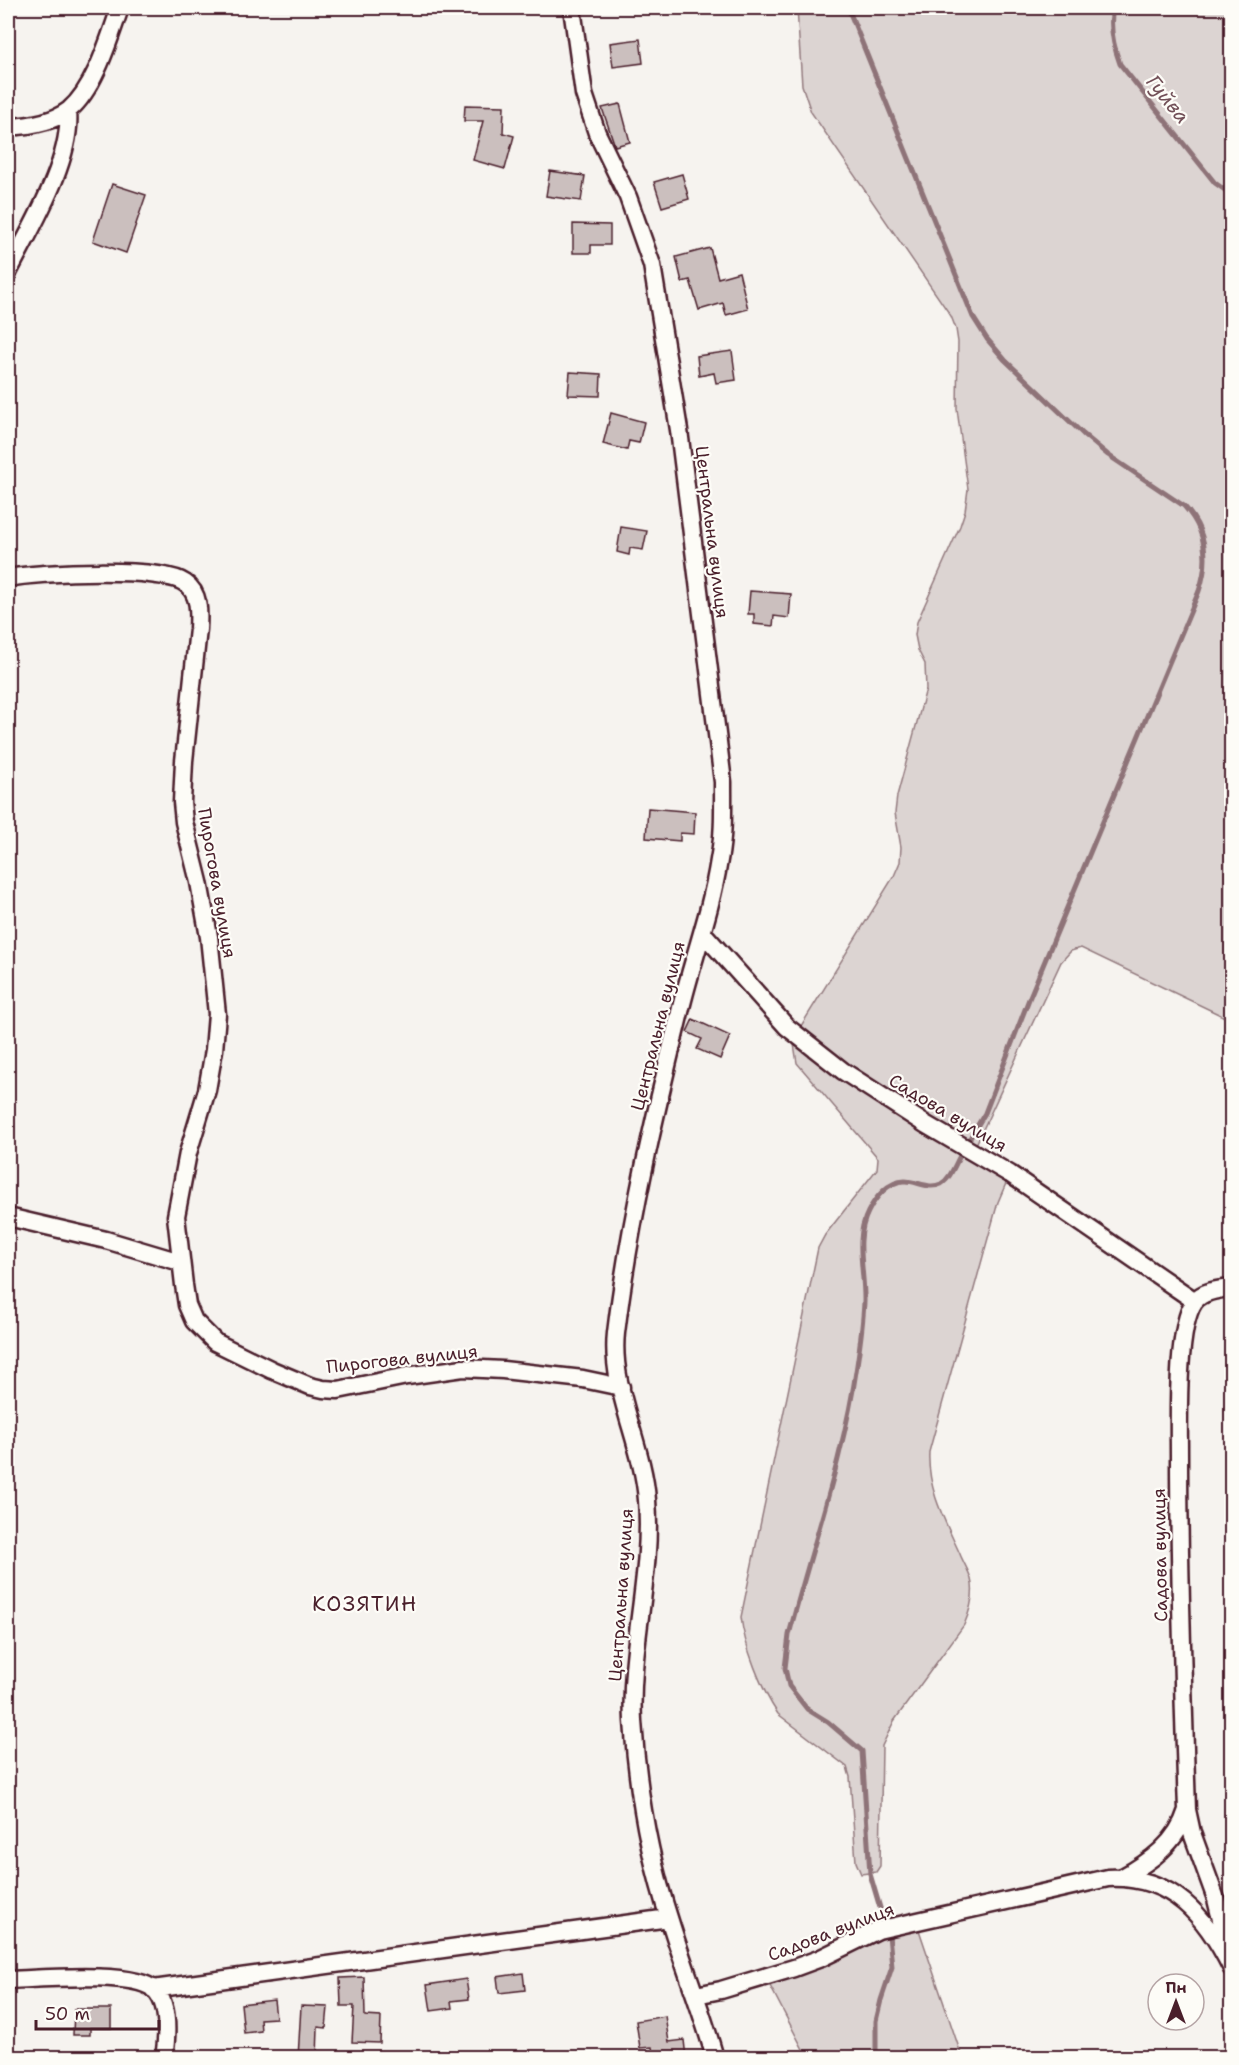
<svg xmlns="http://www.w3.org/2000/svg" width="1239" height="2065" viewBox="0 0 1239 2065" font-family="'Shantell Sans',sans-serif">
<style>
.green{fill:#dcd4d2;stroke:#937a7e;stroke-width:1.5}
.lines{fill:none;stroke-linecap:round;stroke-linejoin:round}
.stream{stroke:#8e7378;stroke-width:5}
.building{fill:#cbbfbe;stroke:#4a1f2b;stroke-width:1.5}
.minor-casing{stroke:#4a1f2b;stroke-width:21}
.minor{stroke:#fdfcf7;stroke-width:16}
.labels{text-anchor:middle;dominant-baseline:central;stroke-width:4.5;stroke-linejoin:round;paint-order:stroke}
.street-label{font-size:18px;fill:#4a1f2b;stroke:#fdfcf7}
.water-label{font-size:20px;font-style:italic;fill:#725058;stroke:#fdfcf7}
.quarter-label{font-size:21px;letter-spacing:1.5px;fill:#4a1f2b;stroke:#fdfcf7}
</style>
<rect width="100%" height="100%" fill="#f6f3ef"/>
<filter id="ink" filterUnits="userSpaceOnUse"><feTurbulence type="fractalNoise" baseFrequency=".0167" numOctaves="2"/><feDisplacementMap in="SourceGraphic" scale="12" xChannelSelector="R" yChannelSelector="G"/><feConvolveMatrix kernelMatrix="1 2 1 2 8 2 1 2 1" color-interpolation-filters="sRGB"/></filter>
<g filter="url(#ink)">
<path class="green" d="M 797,8 L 1231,8 L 1231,1020 L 1081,948 L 1071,951 L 1061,962 L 973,1151 L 1010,1174 L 998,1202 L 929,1452 C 927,1489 945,1521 960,1554 C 963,1562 969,1571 971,1579 C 975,1594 970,1611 964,1625 L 894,1721 L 882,1746 L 880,1866 L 876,1872 L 861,1874 L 856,1862 L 850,1777 L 847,1767 L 778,1714 C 762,1691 744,1645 741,1617 L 818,1248 L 825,1235 L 877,1169 L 878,1158 L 797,1063 L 794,1044 L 796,1034 L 894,876 L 900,862 L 901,847 L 895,813 L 897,796 L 926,689 L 925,664 L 918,650 L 915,635 L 917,622 L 960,526 L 965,511 L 968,489 L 957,409 L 958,342 L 956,329 L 951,316 L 811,112 L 802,85 Z
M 916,1921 L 962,2057 L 807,2057 L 766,1978 Z"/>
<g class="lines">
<path class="stream" d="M 848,8 L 973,317 L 987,339 L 1005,360 L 1083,434 L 1108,455 L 1184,506 C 1207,531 1210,559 1199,591 L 1029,999 L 985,1113 L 970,1138
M 1113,8 C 1109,27 1113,45 1120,64 L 1215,183 L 1232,195
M 883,1918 L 870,1874 L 862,1751 L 828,1722 L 807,1709 L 789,1686 L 785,1668 L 789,1635 C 812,1546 844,1457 857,1365 C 860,1345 863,1323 864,1302 C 865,1272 854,1239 868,1212 C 875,1198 888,1181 905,1181 C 917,1181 929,1190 941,1184 C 951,1178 955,1164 961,1154
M 876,2058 L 876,2021 L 881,2000 L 892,1967 L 889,1935"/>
</g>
<path class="building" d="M 640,39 L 643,63 L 613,67 L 610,43 Z
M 620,104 L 630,142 L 615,146 L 602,108 Z
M 465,105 L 504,106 L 503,133 L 514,136 L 505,169 L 473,160 L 483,121 L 464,121 Z
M 550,171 L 585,176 L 581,201 L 546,196 Z
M 682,174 L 689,199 L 662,207 L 654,182 Z
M 112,184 L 146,195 L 126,253 L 93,241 Z
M 573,224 L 610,225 L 610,245 L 591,245 L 591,253 L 573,253 Z
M 710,248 L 718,278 L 739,272 L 748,309 L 726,315 L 723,303 L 699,310 L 690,280 L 682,282 L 676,257 Z
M 732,351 L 736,380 L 716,383 L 714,373 L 699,376 L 697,356 Z
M 570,372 L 601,374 L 600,396 L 568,395 Z
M 611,413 L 644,422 L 639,443 L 629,441 L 627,450 L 603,444 Z
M 621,527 L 647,531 L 643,550 L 630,548 L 629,555 L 617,552 Z
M 750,591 L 791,594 L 789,618 L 774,616 L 773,626 L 754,624 L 754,614 L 748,614 Z
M 648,808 L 695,812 L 694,834 L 680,833 L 680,841 L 646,838 Z
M 693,1019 L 730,1036 L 720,1059 L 697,1049 L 702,1039 L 687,1032 Z
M 523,1973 L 525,1990 L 499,1993 L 497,1977 Z
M 364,1977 L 365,2016 L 381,2017 L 380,2043 L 352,2042 L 354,2006 L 341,2006 L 340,1978 Z
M 466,1979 L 469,1999 L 451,2001 L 452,2008 L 431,2011 L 427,1985 Z
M 274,2000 L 276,2018 L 260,2019 L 261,2031 L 244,2033 L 241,2004 Z
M 301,2006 L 328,2007 L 326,2028 L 318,2027 L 317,2058 L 298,2058 Z
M 74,2009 L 111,2009 L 111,2028 L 90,2028 L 90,2035 L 73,2035 Z
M 665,2016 L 669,2042 L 684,2040 L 686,2058 L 654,2058 L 652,2047 L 640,2048 L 636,2021 Z"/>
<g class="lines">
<defs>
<path id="minor" d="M 572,8 L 584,94 L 597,133 L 628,197 L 652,265 L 679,430 L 723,782 C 723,808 724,834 719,860 C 711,912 692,961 680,1012 C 654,1118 629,1225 616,1333 C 610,1388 643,1444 647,1500 C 653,1574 629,1647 633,1721 C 637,1788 649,1857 670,1921 C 684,1967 702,2011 715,2058
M 8,127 C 28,126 52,123 69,110 C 95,88 109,39 120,8
M 8,273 C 30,229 73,160 68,111
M 8,578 C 38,572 162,566 185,583 C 200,593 199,613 198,629 L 184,761 L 182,802 L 184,822 L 199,882 L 209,937 L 217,1014 L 214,1050 L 207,1090 L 188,1153 L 176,1216 L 184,1285 L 187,1305 L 194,1321 L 215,1342 L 272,1370 L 310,1386 L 323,1389 L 338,1390 L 407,1376 L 463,1368 L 503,1370 L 583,1379 L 621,1387
M 703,933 L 787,1027 L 843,1071 L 925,1124 L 1010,1174 L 1195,1301
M 8,1217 L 106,1240 L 180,1262
M 1187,1810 L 1192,1833 L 1216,1899 L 1228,1948
M 1121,1878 C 1150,1862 1177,1843 1187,1810 C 1183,1692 1179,1574 1179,1455 C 1179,1421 1176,1329 1194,1302 C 1202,1291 1219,1289 1232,1288
M 8,1980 C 38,1979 134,1970 155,1990 C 170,2005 167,2038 164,2058
M 153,1989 L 669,1918
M 696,1995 L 721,1990 L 794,1968 L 821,1958 L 878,1930 L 1108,1878 C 1172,1875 1206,1916 1232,1969"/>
</defs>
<use href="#minor" class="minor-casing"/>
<use href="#minor" class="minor"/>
</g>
</g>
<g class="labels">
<g class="street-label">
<text transform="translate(712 532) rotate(83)">Центральна вулиця</text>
<text transform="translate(217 883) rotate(80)">Пирогова вулиця</text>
<text transform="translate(658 1026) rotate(-76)">Центральна вулиця</text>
<text transform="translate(948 1113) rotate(31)">Садова вулиця</text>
<text transform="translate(402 1359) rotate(-6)">Пирогова вулиця</text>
<text transform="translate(1160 1555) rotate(-91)">Садова вулиця</text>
<text transform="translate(621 1595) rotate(-86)">Центральна вулиця</text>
<text transform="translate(831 1932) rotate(-21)">Садова вулиця</text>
</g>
<g class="water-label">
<text transform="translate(1168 99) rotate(51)">Гуйва</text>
</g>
<g class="quarter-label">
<text x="365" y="1604">КОЗЯТИН</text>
</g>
</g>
<rect width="1239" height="2065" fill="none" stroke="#fdfcf7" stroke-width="30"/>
<rect x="15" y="15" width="1209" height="2035" fill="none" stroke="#4a1f2b" stroke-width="2" filter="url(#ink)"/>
<g transform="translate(1176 2002)"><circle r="28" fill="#fdfcf7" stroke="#b5a4a5" stroke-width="1.5"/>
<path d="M0-4.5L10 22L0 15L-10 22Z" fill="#4a1f2b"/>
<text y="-9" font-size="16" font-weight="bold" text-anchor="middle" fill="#4a1f2b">Пн</text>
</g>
<path d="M36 2020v9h123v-9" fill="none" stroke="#4a1f2b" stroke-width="3"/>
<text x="45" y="2020" font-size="18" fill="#4a1f2b" stroke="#fdfcf7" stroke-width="4.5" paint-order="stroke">50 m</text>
</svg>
